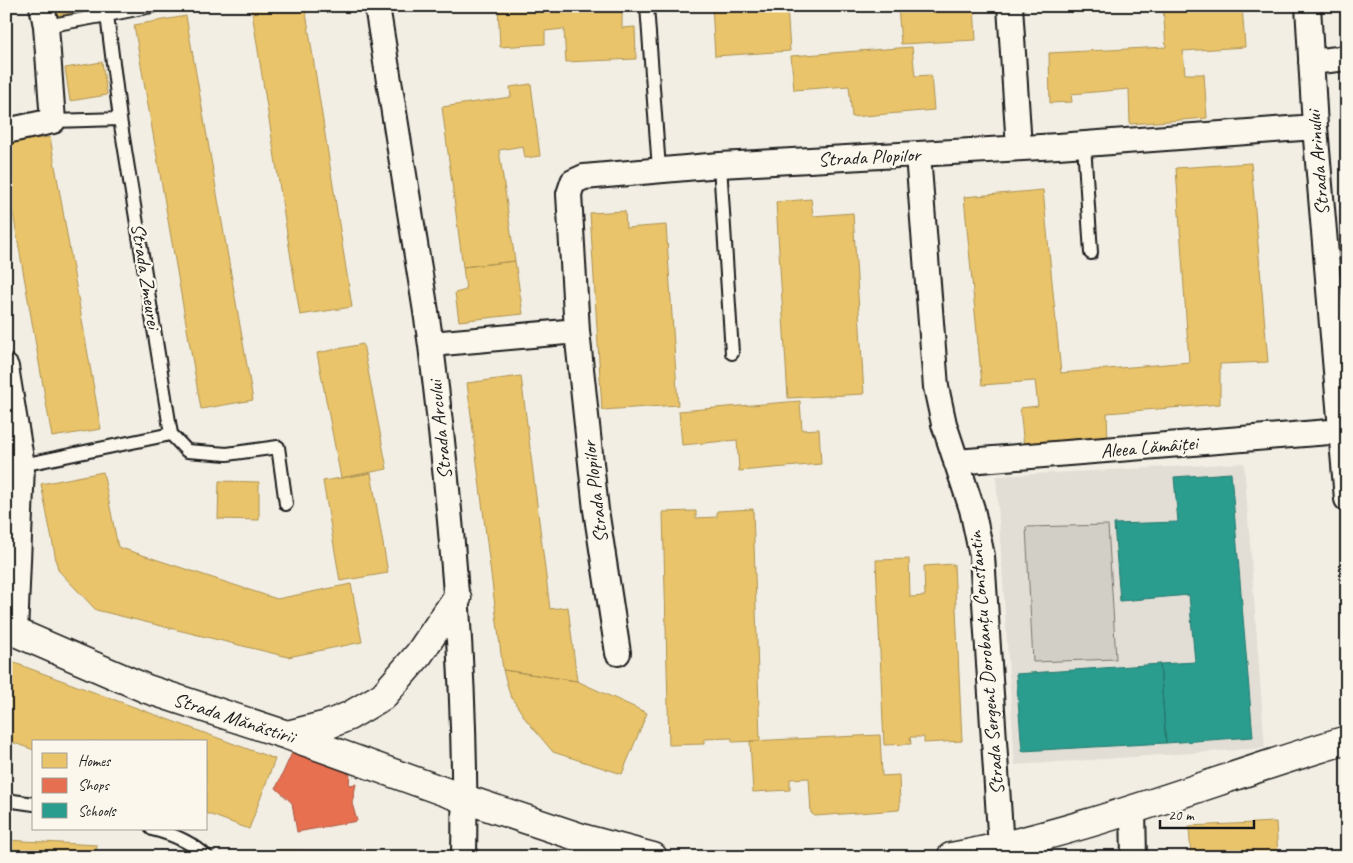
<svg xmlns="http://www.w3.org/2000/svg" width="1353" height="863" viewBox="0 0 1353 863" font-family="Caveat,sans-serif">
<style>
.built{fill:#e2ded5}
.green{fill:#d2cfc6;stroke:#777671}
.homes{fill:#e9c46a;stroke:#ac9253}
.shops{fill:#e76f51;stroke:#aa5641}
.schools{fill:#2a9d8f;stroke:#26766c}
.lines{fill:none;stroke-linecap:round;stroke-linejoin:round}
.lane-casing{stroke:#1c1c1c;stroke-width:16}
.street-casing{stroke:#1c1c1c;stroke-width:28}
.secondary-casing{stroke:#1c1c1c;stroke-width:31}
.lane{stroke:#fbf7ec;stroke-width:12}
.street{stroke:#fbf7ec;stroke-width:24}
.secondary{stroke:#fbf7ec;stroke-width:28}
.labels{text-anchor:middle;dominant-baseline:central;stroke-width:5;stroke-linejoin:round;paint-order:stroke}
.street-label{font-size:20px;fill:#1c1c1c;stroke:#fbf7ec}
</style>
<rect width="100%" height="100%" fill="#f2eee4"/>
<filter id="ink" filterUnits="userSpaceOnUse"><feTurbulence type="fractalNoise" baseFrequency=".02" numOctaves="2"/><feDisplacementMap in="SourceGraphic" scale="10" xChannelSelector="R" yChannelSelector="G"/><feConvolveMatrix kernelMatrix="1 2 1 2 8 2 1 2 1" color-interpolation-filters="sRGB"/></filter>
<g filter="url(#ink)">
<path class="built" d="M 1244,463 L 1265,748 L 1015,765 L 996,476 Z"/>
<path class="green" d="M 1108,525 L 1116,659 L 1033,662 L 1026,527 Z"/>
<path class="homes" d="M 54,6 L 104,6 L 56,16 Z
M 251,6 L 305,6 L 352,307 L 300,315 Z
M 498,6 L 622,6 L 622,28 L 635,27 L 636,59 L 566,62 L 564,29 L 545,31 L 545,44 L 500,47 Z
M 712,6 L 787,6 L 790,51 L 715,56 Z
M 898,6 L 974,6 L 976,40 L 901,44 Z
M 1163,6 L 1242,6 L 1245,47 L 1183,51 L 1185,74 L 1204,74 L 1207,118 L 1130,124 L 1129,89 L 1071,94 L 1072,102 L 1050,103 L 1049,53 L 1166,47 Z
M 186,16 L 253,400 L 201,409 L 134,25 Z
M 912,47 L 915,76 L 931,75 L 934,110 L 852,117 L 849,86 L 794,90 L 791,56 Z
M 102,62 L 107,95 L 70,101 L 65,68 Z
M 6,71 L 11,97 L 6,97 Z
M 531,84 L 540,156 L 525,158 L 523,146 L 499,150 L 515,261 L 463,267 L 442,107 L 511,97 L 510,87 Z
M 50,137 L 101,429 L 52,437 L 6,173 L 6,143 Z
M 1251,163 L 1268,362 L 1220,364 L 1220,404 L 1107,413 L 1108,443 L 1024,447 L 1020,408 L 1038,406 L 1035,381 L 982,385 L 964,197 L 1043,190 L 1061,373 L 1189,362 L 1176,168 Z
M 811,199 L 813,216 L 853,213 L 864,394 L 788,398 L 776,202 Z
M 625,211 L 626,228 L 666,225 L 678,405 L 602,410 L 590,213 Z
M 515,261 L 523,314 L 459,321 L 455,293 L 466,290 L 463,267 Z
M 363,344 L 387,469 L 341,478 L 317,353 Z
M 521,376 L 550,609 L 568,607 L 577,681 L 503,670 L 467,383 Z
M 800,401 L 802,430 L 819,429 L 821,464 L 739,471 L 737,440 L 682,445 L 679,411 Z
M 103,472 L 118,547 L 277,599 L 351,584 L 362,642 L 288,657 L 96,610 L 58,570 L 41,484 Z
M 371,473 L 388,573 L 340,581 L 323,481 Z
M 219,481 L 259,482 L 259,520 L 218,519 Z
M 753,509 L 760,741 L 732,742 L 732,738 L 704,739 L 704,744 L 669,745 L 663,512 L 696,511 L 696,518 L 717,517 L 717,511 Z
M 909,559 L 910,597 L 925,596 L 924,566 L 954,564 L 962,741 L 924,743 L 924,737 L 910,737 L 911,744 L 884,745 L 876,560 Z
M 6,660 L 12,662 L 6,676 Z
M 12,662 L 275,759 L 249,829 L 206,813 L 206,742 L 34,742 L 34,750 L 6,740 L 6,676 Z
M 503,670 L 577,681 L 647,713 L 622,774 L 553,752 L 527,721 L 510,695 Z
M 880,735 L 882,776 L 899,775 L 900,806 L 899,810 L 815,816 L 811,813 L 809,778 L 790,779 L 790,790 L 753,792 L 750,741 Z
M 1276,822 L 1278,857 L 1191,857 L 1189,826 Z
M 6,840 L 97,845 L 96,857 L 6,857 Z
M 278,850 L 370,851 L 369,857 L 278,857 Z"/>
<path class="shops" d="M 292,753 L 306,753 L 346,761 L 347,774 L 350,773 L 349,785 L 356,784 L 352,803 L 357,821 L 297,832 L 292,803 L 276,788 Z"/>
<path class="schools" d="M 1231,473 L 1253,737 L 1166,743 L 1160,664 L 1195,662 L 1189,595 L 1120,601 L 1114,524 L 1178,522 L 1174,477 Z
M 1160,664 L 1166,743 L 1022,751 L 1016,674 Z"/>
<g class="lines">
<defs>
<path id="lane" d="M 647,6 L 659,169
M 107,15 L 152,6
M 46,26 L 107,15 L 120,119 L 171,434 L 187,451 L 227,454 L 278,447 L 286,504
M 53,121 L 120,119
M 1084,144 L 1091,253
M 720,165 L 732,353
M 22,465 L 171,434
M 6,800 L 34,804
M 152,829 C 172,834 192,842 207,857"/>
<path id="street" d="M 377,6 C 389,81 401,156 413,231 C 419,270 426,308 431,346 C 452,515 467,686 464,857
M 1010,6 L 1019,148
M 1308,6 L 1315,127 L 1347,499
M 1311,62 L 1347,58
M 6,131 L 53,121 L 46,26 L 42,6
M 918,155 L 936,387 L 944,424 L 972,509 L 982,556 L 1001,848
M 431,344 L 577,331
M 6,367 L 22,465 L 15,633
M 956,462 L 1342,431
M 618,653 L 596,510 L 577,331 L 569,194 L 573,182 L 584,177 L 720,165 L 1058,146 L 1315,127
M 1133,810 L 1134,857"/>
<path id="secondary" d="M 6,628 L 147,689 L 287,735 L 465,799 L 585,839 L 653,857
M 287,735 L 327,725 L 349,716 L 383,696 L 419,654 L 457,598
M 951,857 C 1087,832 1215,779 1347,740"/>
</defs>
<use href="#lane" class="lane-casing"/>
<use href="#street" class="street-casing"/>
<use href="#secondary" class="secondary-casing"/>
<use href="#lane" class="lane"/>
<use href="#street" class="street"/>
<use href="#secondary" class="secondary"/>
</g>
</g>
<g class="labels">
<g class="street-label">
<text transform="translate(869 157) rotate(-3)">Strada Plopilor</text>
<text transform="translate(1318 163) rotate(-95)">Strada Arinului</text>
<text transform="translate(146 276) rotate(81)">Strada Zmeurei</text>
<text transform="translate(440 430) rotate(-96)">Strada Arcului</text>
<text transform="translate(1149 447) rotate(-5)">Aleea Lămâiței</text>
<text transform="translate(595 492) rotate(-97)">Strada Plopilor</text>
<text transform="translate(986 663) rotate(-95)">Strada Sergent Dorobanțu Constantin</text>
<text transform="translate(234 718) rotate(18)">Strada Mănăstirii</text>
</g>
</g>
<rect width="1353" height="863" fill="none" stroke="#fbf7ec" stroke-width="25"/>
<rect x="12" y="12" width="1328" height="838" fill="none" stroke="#1c1c1c" stroke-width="2" filter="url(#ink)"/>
<rect x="32" y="740" width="175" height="90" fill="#fbf7ec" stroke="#a29f99"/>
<rect x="42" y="753" width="25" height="15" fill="#e9c46a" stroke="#a29f99"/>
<text x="78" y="766" font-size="15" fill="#1c1c1c">Homes</text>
<rect x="42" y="778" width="25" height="15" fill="#e76f51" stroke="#a29f99"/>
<text x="78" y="790" font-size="15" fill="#1c1c1c">Shops</text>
<rect x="42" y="803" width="25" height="15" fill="#2a9d8f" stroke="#a29f99"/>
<text x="78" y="816" font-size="15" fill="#1c1c1c">Schools</text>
<path d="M1160 820v8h94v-8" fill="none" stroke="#1c1c1c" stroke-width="2.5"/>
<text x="1168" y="820" font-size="15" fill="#1c1c1c" stroke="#fbf7ec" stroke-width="4" paint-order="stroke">20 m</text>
</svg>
